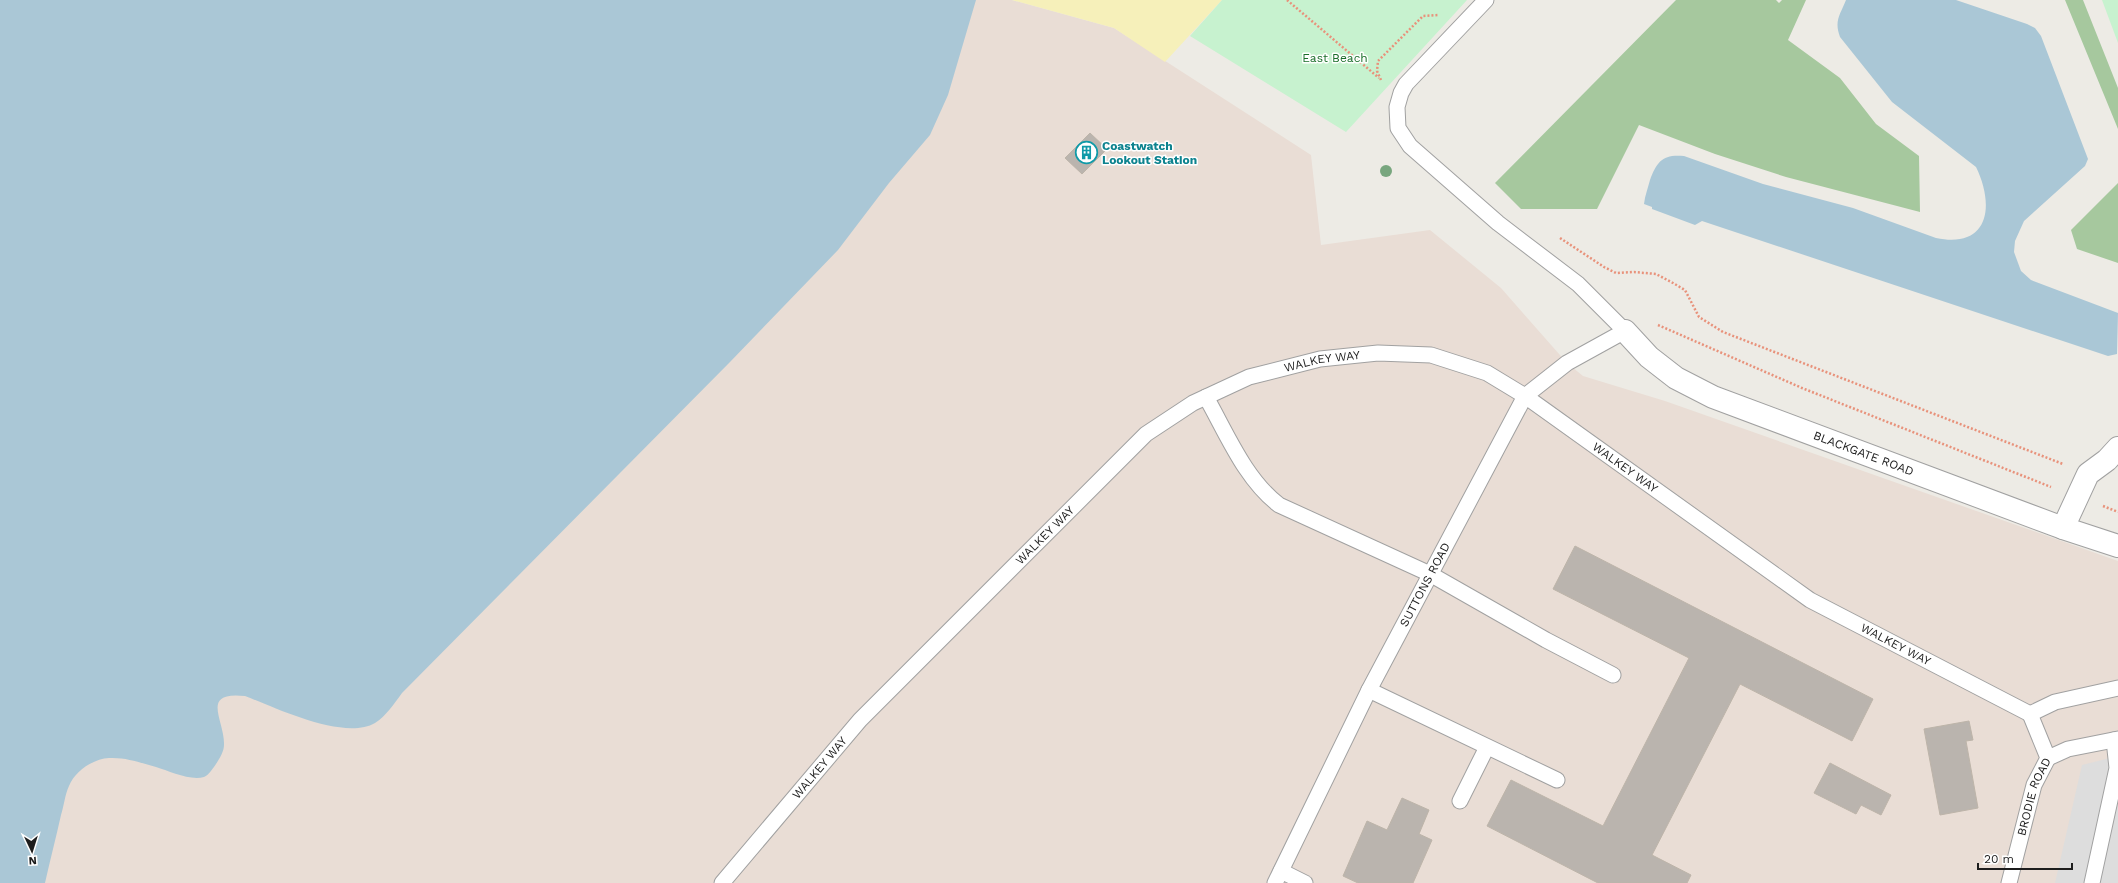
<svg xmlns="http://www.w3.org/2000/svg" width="2118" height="883" viewBox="0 0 2118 883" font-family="'Work Sans',sans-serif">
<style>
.military{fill:#e9ddd5}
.forest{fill:#a6c89e}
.sand{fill:#f6f0ba}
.park{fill:#c7f2cf}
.parking{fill:#ddd}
.water{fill:#aac7d6}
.building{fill:#bab4ae;stroke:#bdb4a9}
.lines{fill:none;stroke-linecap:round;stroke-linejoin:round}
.service-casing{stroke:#a1a1a1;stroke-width:17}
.minor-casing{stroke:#a1a1a1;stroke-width:24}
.path{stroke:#e8927b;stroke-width:2.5;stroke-dasharray:2 2;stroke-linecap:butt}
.service{stroke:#fff;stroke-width:15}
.minor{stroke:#fff;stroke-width:22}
.tree{fill:#78a67e}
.labels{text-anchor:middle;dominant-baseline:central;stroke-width:3;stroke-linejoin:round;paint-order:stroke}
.park-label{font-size:12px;fill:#196e29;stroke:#fff}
.culture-label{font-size:12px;font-weight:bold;fill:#0d838f;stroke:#fff;text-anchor:start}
.street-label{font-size:12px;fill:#1d1d1d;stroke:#fff}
</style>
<rect width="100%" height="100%" fill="#edebe5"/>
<path class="military" d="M 0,0 L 1012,0 L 1114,28 L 1311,155 L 1321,245 L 1430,230 L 1501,288 L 1567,363 L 1583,376 L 1665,401 L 2118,561 L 2118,883 L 0,883 Z"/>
<path class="forest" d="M 1676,0 L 1776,0 L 1779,3 L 1782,0 L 1806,0 L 1788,40 L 1840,78 L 1876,124 L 1919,156 L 1920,212 L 1786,177 L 1715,154 L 1639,125 L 1597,209 L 1521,209 L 1495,183 Z
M 2065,0 L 2083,0 L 2118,88 L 2118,129 Z
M 2118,183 L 2118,263 L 2077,249 L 2071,230 Z"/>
<path class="sand" d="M 1012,0 L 1222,0 L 1165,62 L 1114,28 Z"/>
<path class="park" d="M 1222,0 L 1467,0 L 1346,132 L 1190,36 Z
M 2102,0 L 2118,0 L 2118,43 Z"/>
<path class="parking" d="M 2118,756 L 2118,883 L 2055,883 L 2082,765 Z"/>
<path class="water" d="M 0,0 L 976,0 L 948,95 L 930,135 L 889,183 L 838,250 L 730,362 L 402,693 C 394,704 386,716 375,723 C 344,741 276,708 245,696 C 199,691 225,720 224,745 C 224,751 220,758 216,764 C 213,768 209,775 204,777 C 190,781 169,771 156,767 C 141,763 126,757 109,758 C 93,759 75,771 69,786 C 65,794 64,806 61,815 C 56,838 50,860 45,883 L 0,883 Z
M 1846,0 L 1956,0 L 2027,24 L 2035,28 L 2041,36 L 2088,159 L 2085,166 L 2024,221 L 2015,241 L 2014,252 L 2021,271 L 2031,280 L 2118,313 L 2117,354 L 2108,356 L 1702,221 L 1695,225 L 1652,209 L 1652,207 L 1644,204 C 1645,195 1648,188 1650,180 C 1657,161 1663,154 1684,156 L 1763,184 L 1853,208 L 1936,238 C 1989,249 1995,206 1976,167 L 1892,102 L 1840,37 C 1834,21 1840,15 1846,0 Z"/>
<path class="building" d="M 1090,133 L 1107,149 L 1082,174 L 1065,158 Z
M 1575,546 L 1873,699 L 1852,741 L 1740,684 L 1652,855 L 1691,875 L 1687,883 L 1598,883 L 1487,826 L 1511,780 L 1603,826 L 1689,658 L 1553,589 Z
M 1969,721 L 1973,740 L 1966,741 L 1978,808 L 1940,815 L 1924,729 Z
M 1830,763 L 1891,795 L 1881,815 L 1861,805 L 1856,814 L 1814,793 Z
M 1402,798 L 1429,810 L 1419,834 L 1432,840 L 1413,883 L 1358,883 L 1343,876 L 1367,821 L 1387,830 Z"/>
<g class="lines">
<defs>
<g id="service">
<path d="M 1206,397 C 1227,434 1245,479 1279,505 L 1430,574 L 1546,640 L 1613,675"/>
<path d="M 1369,690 L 1557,780"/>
<path d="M 2030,714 L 2055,702 L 2118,688"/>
<path d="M 2048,758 L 2068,749 L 2118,739"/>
<path d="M 1460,801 L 1487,747"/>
<path d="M 1281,871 L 1305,883"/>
<path id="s1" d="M 722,883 L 860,720 L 1146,434 L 1193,403 L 1249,377 L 1320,359 L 1378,353 L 1431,355 L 1487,373 L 1525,396 L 1810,600 L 2030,714"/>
<path id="s2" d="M 1275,883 L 1369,690 L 1525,396 L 1567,363 L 1625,331 L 1578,284 L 1498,223 L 1410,146 L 1398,128 L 1397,107 L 1401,93 L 1406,84 L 1486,0"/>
<path id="s3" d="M 2009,883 L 2034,785 L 2048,758 L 2030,714"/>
<path d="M 2092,883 L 2117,768 L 2114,740"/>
</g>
<g id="minor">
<path id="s4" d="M 1625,331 L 1649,357 L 1676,378 L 1713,397 L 2063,528 L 2118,546"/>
<path d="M 2063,528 L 2088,474 L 2107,460 L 2118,448"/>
</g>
</defs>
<use href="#service" class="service-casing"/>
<use href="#minor" class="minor-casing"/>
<path class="path" d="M 1287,0 L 1379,78
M 1381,80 L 1377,71 L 1378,61 L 1423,16 L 1438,15
M 1560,238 L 1604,267 L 1616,273 L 1634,272 L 1656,274 L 1673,283 L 1685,290 L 1699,317 L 1723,332 L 2063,464
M 1658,325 L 1802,388 L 2051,487
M 2103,506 L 2118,512"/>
<use href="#service" class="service"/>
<use href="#minor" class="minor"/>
</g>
<circle class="tree" cx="1386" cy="171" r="6"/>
<defs>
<symbol id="building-ring" viewBox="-11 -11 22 22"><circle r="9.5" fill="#fff" stroke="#0f9aa8" stroke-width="1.5"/><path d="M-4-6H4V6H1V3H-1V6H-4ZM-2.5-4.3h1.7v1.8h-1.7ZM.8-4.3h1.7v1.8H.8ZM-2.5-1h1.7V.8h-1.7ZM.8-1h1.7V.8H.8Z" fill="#0f9aa8"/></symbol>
</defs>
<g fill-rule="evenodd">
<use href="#building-ring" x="1074" y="140" width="25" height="25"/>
</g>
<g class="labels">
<g class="park-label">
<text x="1335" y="58">East Beach</text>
</g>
<g class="culture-label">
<text x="1102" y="146">Coastwatch<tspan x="1102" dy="14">Lookout Station</tspan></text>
</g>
<g class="street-label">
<text stroke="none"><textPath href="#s1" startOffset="811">WALKEY WAY</textPath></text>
<text stroke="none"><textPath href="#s4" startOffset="272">BLACKGATE ROAD</textPath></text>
<text stroke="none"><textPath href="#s1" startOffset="1147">WALKEY WAY</textPath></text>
<text stroke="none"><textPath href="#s1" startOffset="475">WALKEY WAY</textPath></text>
<text stroke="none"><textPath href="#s2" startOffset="334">SUTTONS ROAD</textPath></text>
<text stroke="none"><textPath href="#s1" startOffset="1471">WALKEY WAY</textPath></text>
<text stroke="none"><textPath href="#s1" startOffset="151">WALKEY WAY</textPath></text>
<text stroke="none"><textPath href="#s3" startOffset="90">BRODIE ROAD</textPath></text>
</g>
</g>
<g transform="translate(32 851) rotate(176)" stroke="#ffffff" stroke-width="3" paint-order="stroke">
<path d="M0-3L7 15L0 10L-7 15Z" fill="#1d1d1d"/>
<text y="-6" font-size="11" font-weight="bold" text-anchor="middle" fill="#1d1d1d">N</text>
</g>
<path d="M1978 863v6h94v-6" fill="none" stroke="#1d1d1d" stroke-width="2"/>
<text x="1984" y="863" font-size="12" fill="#1d1d1d" stroke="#ffffff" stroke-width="3" paint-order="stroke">20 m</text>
</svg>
